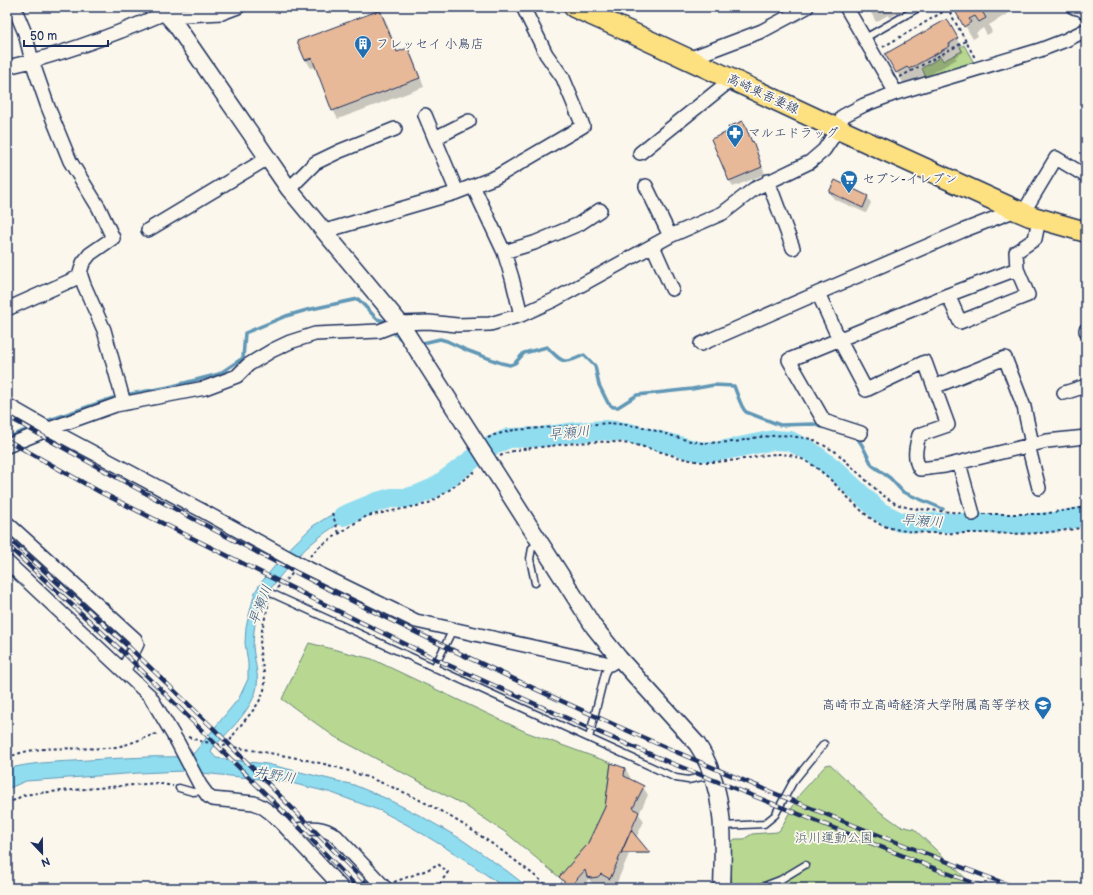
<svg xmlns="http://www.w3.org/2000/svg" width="1093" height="895" viewBox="0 0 1093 895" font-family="'Balsamiq Sans','Klee One',sans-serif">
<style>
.green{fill:#b8d891;stroke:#6a8478}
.water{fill:#90ddf0;stroke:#6197b6}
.shadow{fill:#0003}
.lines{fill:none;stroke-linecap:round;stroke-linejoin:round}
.stream{stroke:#6197b6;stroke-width:3.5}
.river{stroke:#90ddf0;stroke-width:20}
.building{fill:#e8b998;stroke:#1b2f5e}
.service-casing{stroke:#1b2f5e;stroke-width:9}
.minor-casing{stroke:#1b2f5e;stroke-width:16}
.tertiary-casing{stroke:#1b2f5e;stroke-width:19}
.primary-casing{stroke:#1b2f5e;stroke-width:23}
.path{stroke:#1b2f5e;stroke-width:2;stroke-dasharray:3 3;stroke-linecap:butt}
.service{stroke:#fbf7ec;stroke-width:6}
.minor{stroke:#fbf7ec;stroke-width:13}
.tertiary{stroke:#fbf7ec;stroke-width:16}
.primary{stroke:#fde080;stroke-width:20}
.rail-casing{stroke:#1b2f5e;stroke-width:4.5}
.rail{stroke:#fbf7ec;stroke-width:3;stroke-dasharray:9;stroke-linecap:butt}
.labels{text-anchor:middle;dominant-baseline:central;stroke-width:3.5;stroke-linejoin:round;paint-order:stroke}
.poi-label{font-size:13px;fill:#1b2f5e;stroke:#fbf7ec;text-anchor:start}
.street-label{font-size:13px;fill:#1b2f5e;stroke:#fbf7ec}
.park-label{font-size:13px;fill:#42596b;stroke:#fbf7ec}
.water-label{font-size:14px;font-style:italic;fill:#385a82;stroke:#fbf7ec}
</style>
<rect width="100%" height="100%" fill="#fbf7ec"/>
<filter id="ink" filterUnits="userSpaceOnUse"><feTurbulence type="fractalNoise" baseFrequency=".025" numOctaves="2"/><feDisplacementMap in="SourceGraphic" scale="8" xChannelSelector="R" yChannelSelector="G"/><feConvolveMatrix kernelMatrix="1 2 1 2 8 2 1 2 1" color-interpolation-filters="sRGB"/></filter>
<g filter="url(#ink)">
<path class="green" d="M 964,45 L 974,63 L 926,78 L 922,68 L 941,57 L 943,61 L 962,51 L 960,47 Z
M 309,643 L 372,659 L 526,732 L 611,763 L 605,807 L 587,845 L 559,877 L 505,832 L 464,805 L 335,737 L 282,699 Z
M 830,764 L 879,811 L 900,826 L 914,829 L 976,888 L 732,888 L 730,843 L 735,839 L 744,839 L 752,834 L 777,832 L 780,830 L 799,795 L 826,765 Z"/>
<path class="water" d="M 367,497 L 369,509 C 331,525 308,543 282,574 C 268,591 256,608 254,631 C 254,636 253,641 253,646 C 254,662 261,678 255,694 C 247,715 227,733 212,749 L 211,752 L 216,758 L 267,764 L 354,785 L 385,798 L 419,815 L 461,839 L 507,871 L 529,888 L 505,888 L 464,859 L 413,828 L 381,811 L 332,793 L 287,782 L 183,771 L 139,773 L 26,781 L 7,789 L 7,769 C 29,763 52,762 74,761 C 99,759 124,758 148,757 C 160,756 185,759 194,753 L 239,698 L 248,679 L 248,663 L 245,643 L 246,627 L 255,592 L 260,584 L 288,550 L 313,526 L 349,504 Z"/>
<path class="shadow" d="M 868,7 L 909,7 L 889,18 L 888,15 L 876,22 Z
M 954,7 L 1019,7 L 989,25 L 992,32 L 987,35 L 983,28 L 976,33 L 978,36 L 973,39 Z
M 380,11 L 385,19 L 398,53 L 408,49 L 413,58 L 424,87 L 338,119 L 333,110 L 316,67 L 311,68 L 306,60 L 298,41 Z
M 946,20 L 964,52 L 955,57 L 957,59 L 917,82 L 915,79 L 905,86 L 887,55 Z
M 753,142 L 756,149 L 765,174 L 733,187 L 730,181 Z
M 830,192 L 867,196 L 871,203 L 866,213 L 834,199 Z
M 625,768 L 630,777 L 629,780 L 643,787 L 648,795 L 639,814 L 644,821 L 636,838 L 650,854 L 629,854 L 615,887 L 607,883 L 603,886 L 597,887 L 593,885 L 589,879 L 581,888 L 568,888 L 560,877 L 587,846 Z"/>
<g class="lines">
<path class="stream" d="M 395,334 L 402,340
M 423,343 L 440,339 L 447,341 L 466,350 L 501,363 L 510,365 L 515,363 L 524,353 L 547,347 C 563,363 563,365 584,355 L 595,366 L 599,385 L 608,403 L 613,407 L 618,407 L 637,395 L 692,389 L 714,385 L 734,386 C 737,393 741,408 746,412 L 780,425 L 813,424 L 823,427
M 125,395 L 169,387 L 219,374 L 243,358 L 245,333 L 286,316 L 307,310 L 358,299 L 377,319 L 384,321
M 44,422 L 113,398
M 856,436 L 862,445 L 872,465 L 890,478 L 903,492 L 943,509
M 7,438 L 37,425
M 952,516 L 952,524"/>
<path class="river" d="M 343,516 L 377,502 L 391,498 L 407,498 L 420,494 L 434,488 L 489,447 L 509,438 L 541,437 L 576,432 L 605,430 L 625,432 L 698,451 L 713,452 L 730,449 L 774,440 L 790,441 L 810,451 L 833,468 L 880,512 L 900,522 L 1017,524 L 1054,522 L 1086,516"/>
</g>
<path class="building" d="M 953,7 L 990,7 L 982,11 L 986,18 L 979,22 L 975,16 L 969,19 L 971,22 L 964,27 Z
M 380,10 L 397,52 L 408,48 L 420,78 L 332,111 L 312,58 L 305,60 L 297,41 Z
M 947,19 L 958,38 L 949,44 L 950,46 L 909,69 L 907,67 L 896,73 L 885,54 Z
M 743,121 L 752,142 L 753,141 L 762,167 L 729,181 L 711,139 L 730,131 L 728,127 Z
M 835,180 L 868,196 L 863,208 L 829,192 Z
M 611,763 L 625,768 L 624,776 L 644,786 L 633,808 L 639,812 L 610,879 L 601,874 L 598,877 L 591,878 L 587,877 L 585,870 L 570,887 L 559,877 L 587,845 L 605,807 Z
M 631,830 L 650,853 L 621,853 Z"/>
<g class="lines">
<defs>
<path id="service" d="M 865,38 L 918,8
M 535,583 L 530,559 L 532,548 L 539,543
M 273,594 L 676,778 L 688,780 L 711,775
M 434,668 L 453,629
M 589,738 L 605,673 L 610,664
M 179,788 L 193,792 L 204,791
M 723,826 L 764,824 L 775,815 L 793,782 L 824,744
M 759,888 L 780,880 L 805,865"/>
<path id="minor" d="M 14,7 L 25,33 L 32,61 L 48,107 L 70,161 L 99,208 L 113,238 L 90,254 L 83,263 L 80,273 L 84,285 L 104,330 L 124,403
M 846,7 L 896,93
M 1073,7 L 1081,9 L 1086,13
M 168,16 L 222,13 L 238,7
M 688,59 L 762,31 L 807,7
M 7,67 C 62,55 114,35 165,13
M 425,115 L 457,192
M 435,138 L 469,121
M 640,153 L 732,79
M 768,181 L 793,248
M 473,186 L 504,252 L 512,278 L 521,315
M 646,186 L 670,236
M 289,189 L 315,163 L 340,151 L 395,129
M 1016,210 L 962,231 L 818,293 L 839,339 L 866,390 L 925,362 L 948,425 L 919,435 C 916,447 913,458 920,469 L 945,466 L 1047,441 L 1086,437
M 1023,213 L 1056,158 L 1086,176
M 148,230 L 268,158
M 325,231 L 455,193 L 496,177 L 583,126 L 563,78 L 546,54 L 523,7
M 653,246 L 672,289
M 504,252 L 534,243 L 579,224 L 600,210
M 948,295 L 960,322 L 1028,295 L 1017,269 L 1016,252 L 1035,239 L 1039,219
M 7,309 L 81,276
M 1086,330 L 1086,331
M 701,344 L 818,293
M 934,387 L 1005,358 L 1024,407 L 1032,444
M 1064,393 L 1086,386
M 7,405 L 49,429 L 201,510 L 301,565 L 416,621 L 610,664 L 619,658
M 861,433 L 824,421 L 789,360 L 948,295 L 1017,269
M 1028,445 L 1039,488
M 7,446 L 49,429 L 116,405 L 205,388 L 237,376 L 248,365 L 273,350 L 290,342 L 315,334 L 379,331 L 400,323 L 429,322 L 457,325 L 490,324 L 521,315 L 554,300 L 670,236 L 723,213 L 754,189 L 810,162 L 824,150 L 838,129 L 843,116 L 864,105 L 896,93 L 1040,50 L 1066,40 L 1086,30
M 959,463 L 973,514
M 7,523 L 135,639 L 137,644 L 124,670
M 7,562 L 150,696 L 178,743 L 200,785 L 208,796 L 212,799 L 254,803 C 271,809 287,829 299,842 C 313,857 328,873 342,888
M 289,831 C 308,829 319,824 336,836 L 385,888"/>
<path id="tertiary" d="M 160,7 L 176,25 L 289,189 L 400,323 L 594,627 L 619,658 L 697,744 C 725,785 724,840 722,888"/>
<path id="primary" d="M 574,7 L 630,32 L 838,129 L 1016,210 L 1030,216 L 1086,232"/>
</defs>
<use href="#service" class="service-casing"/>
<use href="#minor" class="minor-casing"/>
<use href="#tertiary" class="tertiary-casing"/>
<use href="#primary" class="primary-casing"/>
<path class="path" d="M 947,7 L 975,58
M 883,47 L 948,9
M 900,77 L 966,41
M 488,438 L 494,435 L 514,430 L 610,423 L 643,427 L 686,440 L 702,443 L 735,442 L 758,437 L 782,435 L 812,439 L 836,452 L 881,494 L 896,504 L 909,508 L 961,513
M 500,456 L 509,452 L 522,449 C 557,446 595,438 630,444 C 655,448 678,460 704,462 C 719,462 734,461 749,458 C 764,455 778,452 794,456 C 828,467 847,503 876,522 C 899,536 950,533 977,533 C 1001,533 1026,535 1050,532 C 1062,531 1074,529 1086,527
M 332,513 L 339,533
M 983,514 L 1043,514 L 1086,507
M 310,556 L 319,547 L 358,521 L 367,516 L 427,504 L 438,498 L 477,470
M 277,588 L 293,573
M 188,737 L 200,741 C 246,750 293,755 339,768 C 421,792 485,835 550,888
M 228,746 C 235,726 256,713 263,693 C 269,678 259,662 260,647 C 260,632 266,616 269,602
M 7,758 C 41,742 79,752 115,747 C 130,745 144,737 159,733
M 7,804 L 24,795 L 38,793 L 156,783 L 173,786
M 394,882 L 427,870 L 438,864 L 448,872 L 437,888"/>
<use href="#service" class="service"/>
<use href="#minor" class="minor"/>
<use href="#tertiary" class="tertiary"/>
<use href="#primary" class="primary"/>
<defs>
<path id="rail" d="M 7,416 C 195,523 388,623 586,712 C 727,776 872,834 1017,888
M 7,440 L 100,492 L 334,609 L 446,664 L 582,725 L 671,763 L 936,869 L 987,888
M 7,537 L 130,648 L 213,728 L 371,888
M 7,545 L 124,653 L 313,841 L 358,888"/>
</defs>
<use href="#rail" class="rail-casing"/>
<use href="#rail" class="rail"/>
</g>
</g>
<defs>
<symbol id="building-pin" viewBox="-11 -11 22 30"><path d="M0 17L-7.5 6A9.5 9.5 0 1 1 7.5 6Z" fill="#1f6fb2" stroke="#fbf7ec"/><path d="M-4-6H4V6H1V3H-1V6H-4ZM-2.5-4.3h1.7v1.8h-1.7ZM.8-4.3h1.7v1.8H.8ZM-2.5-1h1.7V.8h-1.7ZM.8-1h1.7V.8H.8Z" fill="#fff"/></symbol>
<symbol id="pharmacy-pin" viewBox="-11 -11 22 30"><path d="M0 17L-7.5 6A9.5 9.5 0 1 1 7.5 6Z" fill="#1f6fb2" stroke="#fbf7ec"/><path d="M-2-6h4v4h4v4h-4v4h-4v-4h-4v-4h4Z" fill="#fff"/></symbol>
<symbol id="supermarket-pin" viewBox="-11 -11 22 30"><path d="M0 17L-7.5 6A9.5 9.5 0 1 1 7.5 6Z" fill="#1f6fb2" stroke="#fbf7ec"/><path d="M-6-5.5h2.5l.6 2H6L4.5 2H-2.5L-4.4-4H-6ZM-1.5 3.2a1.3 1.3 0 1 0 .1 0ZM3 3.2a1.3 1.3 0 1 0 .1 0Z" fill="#fff"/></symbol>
<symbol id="school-pin" viewBox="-11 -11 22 30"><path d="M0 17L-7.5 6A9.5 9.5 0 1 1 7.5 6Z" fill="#1f6fb2" stroke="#fbf7ec"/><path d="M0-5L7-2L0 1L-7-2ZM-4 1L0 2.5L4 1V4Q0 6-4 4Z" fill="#fff"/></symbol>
</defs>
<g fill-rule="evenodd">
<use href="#building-pin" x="353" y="34" width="20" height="27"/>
<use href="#pharmacy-pin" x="725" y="123" width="20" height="27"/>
<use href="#supermarket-pin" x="839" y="169" width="20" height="27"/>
<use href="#school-pin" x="1033" y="695" width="20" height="27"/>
</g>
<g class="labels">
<g class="poi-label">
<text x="376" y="44">フレッセイ 小鳥店</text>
<text x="748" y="133">マルエドラッグ</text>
<text x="862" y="179">セブン-イレブン</text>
<text x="1030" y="705" text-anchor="end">高崎市立高崎経済大学附属高等学校</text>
</g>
<g class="street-label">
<text transform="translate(763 94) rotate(25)">高崎東吾妻線</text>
</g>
<g class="park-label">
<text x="834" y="838">浜川運動公園</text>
</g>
<g class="water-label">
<text transform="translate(569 433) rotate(-5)">早瀬川</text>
<text transform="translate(922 521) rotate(4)">早瀬川</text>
<text transform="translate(260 605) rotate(-69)">早瀬川</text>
<text transform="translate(275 775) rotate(10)">井野川</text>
</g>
</g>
<rect width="1093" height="895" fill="none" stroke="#fbf7ec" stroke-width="24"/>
<rect x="12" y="12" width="1069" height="871" fill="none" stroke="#1b2f5e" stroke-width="1.5" filter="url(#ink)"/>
<g transform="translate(42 853) rotate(158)" stroke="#fbf7ec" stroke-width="3" paint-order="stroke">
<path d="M0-3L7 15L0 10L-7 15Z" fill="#1b2f5e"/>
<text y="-6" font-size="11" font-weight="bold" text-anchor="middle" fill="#1b2f5e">N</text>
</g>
<path d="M24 40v6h84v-6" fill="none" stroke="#1b2f5e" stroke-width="2"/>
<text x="30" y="40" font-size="12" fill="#1b2f5e" stroke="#fbf7ec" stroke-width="3" paint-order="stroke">50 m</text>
</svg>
